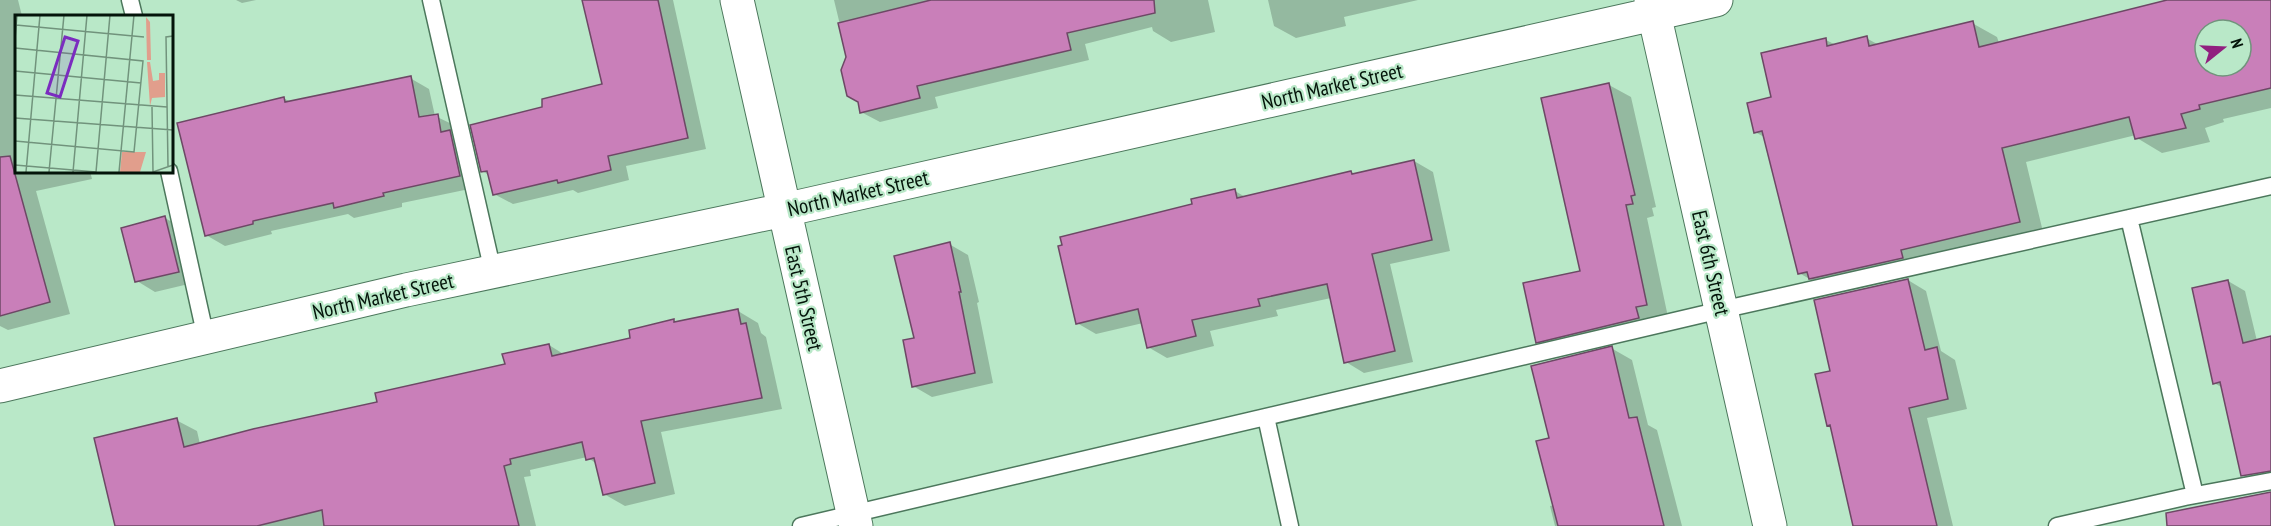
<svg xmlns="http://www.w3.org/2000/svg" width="2271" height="526" viewBox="0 0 2271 526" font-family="'PT Sans Narrow',sans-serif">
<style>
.shadow{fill:#0003;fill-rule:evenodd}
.building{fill:#c97fb9;stroke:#6d4865;stroke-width:1.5;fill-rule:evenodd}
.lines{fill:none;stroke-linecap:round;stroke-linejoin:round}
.lane-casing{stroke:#4c775c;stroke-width:19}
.street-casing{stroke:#4c775c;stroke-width:35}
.lane{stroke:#fff;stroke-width:16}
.street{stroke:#fff;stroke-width:33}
.labels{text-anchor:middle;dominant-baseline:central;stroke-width:4.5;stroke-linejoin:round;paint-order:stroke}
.street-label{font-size:21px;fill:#04140a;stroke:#b9e8c8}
.inset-road{fill:none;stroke:#71937c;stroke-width:1.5}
.view{fill:#7b2cbf;fill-opacity:0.15;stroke:#7b2cbf;stroke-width:3}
.inset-edge{fill:none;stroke:#04140a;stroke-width:3}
</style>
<rect width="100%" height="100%" fill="#b9e8c8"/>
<path class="shadow" d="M 0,0 L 18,0 L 22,16 L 16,16 L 16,171 L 90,171 L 92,179 L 36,191 L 70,314 L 8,330 L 0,326 Z
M 236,0 L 256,0 L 242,3 Z
M 583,0 L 673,0 L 706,149 L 626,166 L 629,180 L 578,193 L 573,190 L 513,204 L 494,194 L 489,175 L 482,171 L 543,108 L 604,85 Z
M 834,0 L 1208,0 L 1215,32 L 1171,42 L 1153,31 L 1152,27 L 1085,44 L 1089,60 L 935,97 L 938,108 L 880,122 L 861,112 Z
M 1268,0 L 1418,0 L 1344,17 L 1346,26 L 1296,38 L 1274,26 Z
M 2196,0 L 2271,0 L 2271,108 L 2223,119 L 2224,122 L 2205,128 L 2210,142 L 2162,153 L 2137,138 L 2136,135 L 2026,162 L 2044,236 L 1925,264 L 1927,272 L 1835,293 L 1799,273 L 1766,138 L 1755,132 L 1773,98 L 1826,40 L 1836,45 L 1866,38 L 1879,45 L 1972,23 L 1997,37 L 1999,43 ZM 2205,30 L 2241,30 L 2241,66 L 2205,66 Z
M 410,78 L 429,89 L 435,116 L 456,126 L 479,187 L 402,203 L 402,207 L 354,218 L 348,214 L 271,231 L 272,234 L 225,246 L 206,235 L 283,98 L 291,102 Z
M 1609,85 L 1631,97 L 1656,207 L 1652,208 L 1654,216 L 1647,218 L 1668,317 L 1560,354 L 1538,342 L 1582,272 Z
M 1414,161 L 1433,172 L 1450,251 L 1390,264 L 1413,362 L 1364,373 L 1346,362 L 1331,298 L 1276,310 L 1278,316 L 1210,331 L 1214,346 L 1167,358 L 1148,347 L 1143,323 L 1096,334 L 1077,323 L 1194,205 L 1235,191 L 1247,198 L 1351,173 L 1354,175 Z
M 165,218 L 184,229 L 197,282 L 155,292 L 137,281 Z
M 949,244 L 968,255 L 979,302 L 977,303 L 993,383 L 932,397 L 913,386 L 916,339 Z
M 1908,280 L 1926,291 L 1941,351 L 1955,360 L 1967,409 L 1927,418 L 1953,526 L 1855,526 L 1832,427 L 1828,425 L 1832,372 Z
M 2228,281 L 2245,291 L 2257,341 L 2271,340 L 2271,483 L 2259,485 L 2242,475 L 2223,388 L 2214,383 Z
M 738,311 L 758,323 L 761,333 L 766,337 L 782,409 L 661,432 L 675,494 L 625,506 L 604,494 L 598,465 L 587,457 L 530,470 L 531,476 L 524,477 L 536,526 L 117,526 L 176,420 L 197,431 L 200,444 L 379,403 L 506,365 L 549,345 L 565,355 L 632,339 L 673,321 L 678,323 Z
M 1611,348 L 1632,360 L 1648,425 L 1657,430 L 1682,526 L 1555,526 L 1550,506 L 1554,505 L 1550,439 Z"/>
<path class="building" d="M 582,0 L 658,0 L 688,138 L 608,156 L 611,170 L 558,183 L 557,180 L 493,195 L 487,171 L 481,172 L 470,125 L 542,107 L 542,99 L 602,84 Z
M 931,0 L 1154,0 L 1155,13 L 1067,33 L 1071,50 L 917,86 L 920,98 L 860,113 L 858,102 L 847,96 L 841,70 L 846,57 L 838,23 Z
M 2167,0 L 2271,0 L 2271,88 L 2199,105 L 2200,109 L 2181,114 L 2186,128 L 2135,139 L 2129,117 L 2002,148 L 2020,222 L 1901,250 L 1903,258 L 1809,279 L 1807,272 L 1798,274 L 1762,131 L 1754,133 L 1747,103 L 1771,97 L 1761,53 L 1826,38 L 1827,46 L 1867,36 L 1869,46 L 1973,21 L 1979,47 ZM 2205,30 L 2241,30 L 2241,66 L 2205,66 Z
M 411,76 L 419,117 L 438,114 L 441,132 L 450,130 L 460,176 L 383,193 L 384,196 L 334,208 L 333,203 L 253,221 L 253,224 L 205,236 L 177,123 L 284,97 L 285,102 Z
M 1609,83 L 1635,195 L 1631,196 L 1633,204 L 1626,205 L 1647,305 L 1636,307 L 1639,318 L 1536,343 L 1523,283 L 1580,271 L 1541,98 Z
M 10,156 L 50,302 L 0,316 L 0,157 Z
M 1414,160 L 1432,240 L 1372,254 L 1395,351 L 1344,363 L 1327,284 L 1258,299 L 1260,306 L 1192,320 L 1196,336 L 1147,348 L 1138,309 L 1076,324 L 1058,246 L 1062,245 L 1060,237 L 1192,204 L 1191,199 L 1235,189 L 1237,198 L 1351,171 L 1352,174 Z
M 165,216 L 179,272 L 135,282 L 121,228 Z
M 950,242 L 961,292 L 959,292 L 975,373 L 912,387 L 903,340 L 914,338 L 894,256 Z
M 1908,279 L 1925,350 L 1937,347 L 1948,399 L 1909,408 L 1937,526 L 1853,526 L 1830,425 L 1827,426 L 1815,374 L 1830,371 L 1814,300 Z
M 2228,280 L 2243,343 L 2271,336 L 2271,471 L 2241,476 L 2220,382 L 2213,384 L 2192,288 Z
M 738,309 L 741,324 L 746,323 L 762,398 L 641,421 L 655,483 L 603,495 L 594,458 L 586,460 L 582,442 L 510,459 L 511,464 L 504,466 L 519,526 L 324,526 L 322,510 L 257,526 L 115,526 L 94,438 L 177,418 L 184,447 L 253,429 L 377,402 L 375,393 L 505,364 L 502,354 L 549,344 L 552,356 L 630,338 L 629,330 L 674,319 L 674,322 Z
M 1612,346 L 1629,418 L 1637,417 L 1664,526 L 1558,526 L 1536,441 L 1549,438 L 1531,366 Z
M 2271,492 L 2271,526 L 2167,526 L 2166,513 Z"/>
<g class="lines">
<defs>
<path id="lane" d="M 130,0 L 134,16
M 431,0 L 493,272
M 169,171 L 206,338
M 2129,218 L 2195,495
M 1266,417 L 1290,526
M 801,526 L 1721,310 L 2271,186
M 2057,526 L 2185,497 L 2271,481"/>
<path id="street" d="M 737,0 L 856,526
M 1651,0 L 1770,526
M 0,386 L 406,290 L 784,210 L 1716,0"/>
</defs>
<use href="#lane" class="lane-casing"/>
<use href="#street" class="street-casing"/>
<use href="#lane" class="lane"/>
<use href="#street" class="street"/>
</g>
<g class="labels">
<g class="street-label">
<text transform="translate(1332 86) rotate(-13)">North Market Street</text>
<text transform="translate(858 193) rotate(-13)">North Market Street</text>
<text transform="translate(1711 263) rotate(77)">East 6th Street</text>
<text transform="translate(383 296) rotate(-13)">North Market Street</text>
<text transform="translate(804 298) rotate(77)">East 5th Street</text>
</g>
</g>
<g transform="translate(15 15)">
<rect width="158" height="158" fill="#b9e8c8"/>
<path d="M 131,2 L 135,7 L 136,45 L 132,45 ZM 132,47 L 135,47 L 138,66 L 144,65 L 144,58 L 150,58 L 150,82 L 137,83 L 135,91 ZM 107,137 L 131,137 L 125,157 L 105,157 Z" fill="#e19e8c"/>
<path class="inset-road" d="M 1,10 L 129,22M 0,24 L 2,0M 0,33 L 128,46 L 119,137 L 0,126M 0,56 L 126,68M 0,80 L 152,92M 137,92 L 138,157 L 158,150M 0,103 L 158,115M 0,150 L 81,157M 153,151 L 151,22 L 158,21M 11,157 L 25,0M 34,157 L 49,0M 58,157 L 72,0M 81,157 L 95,0M 104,157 L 119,0"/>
<path class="view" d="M 50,22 L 63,26 L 45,82 L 32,78 Z"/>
<rect width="158" height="158" class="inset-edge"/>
</g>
<g transform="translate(2223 48) rotate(72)"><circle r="28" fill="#b9e8c8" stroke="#71937c" stroke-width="1.5"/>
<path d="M0-4.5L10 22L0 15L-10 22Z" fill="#911f7f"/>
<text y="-9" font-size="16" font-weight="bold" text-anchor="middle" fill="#04140a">N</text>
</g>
</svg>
